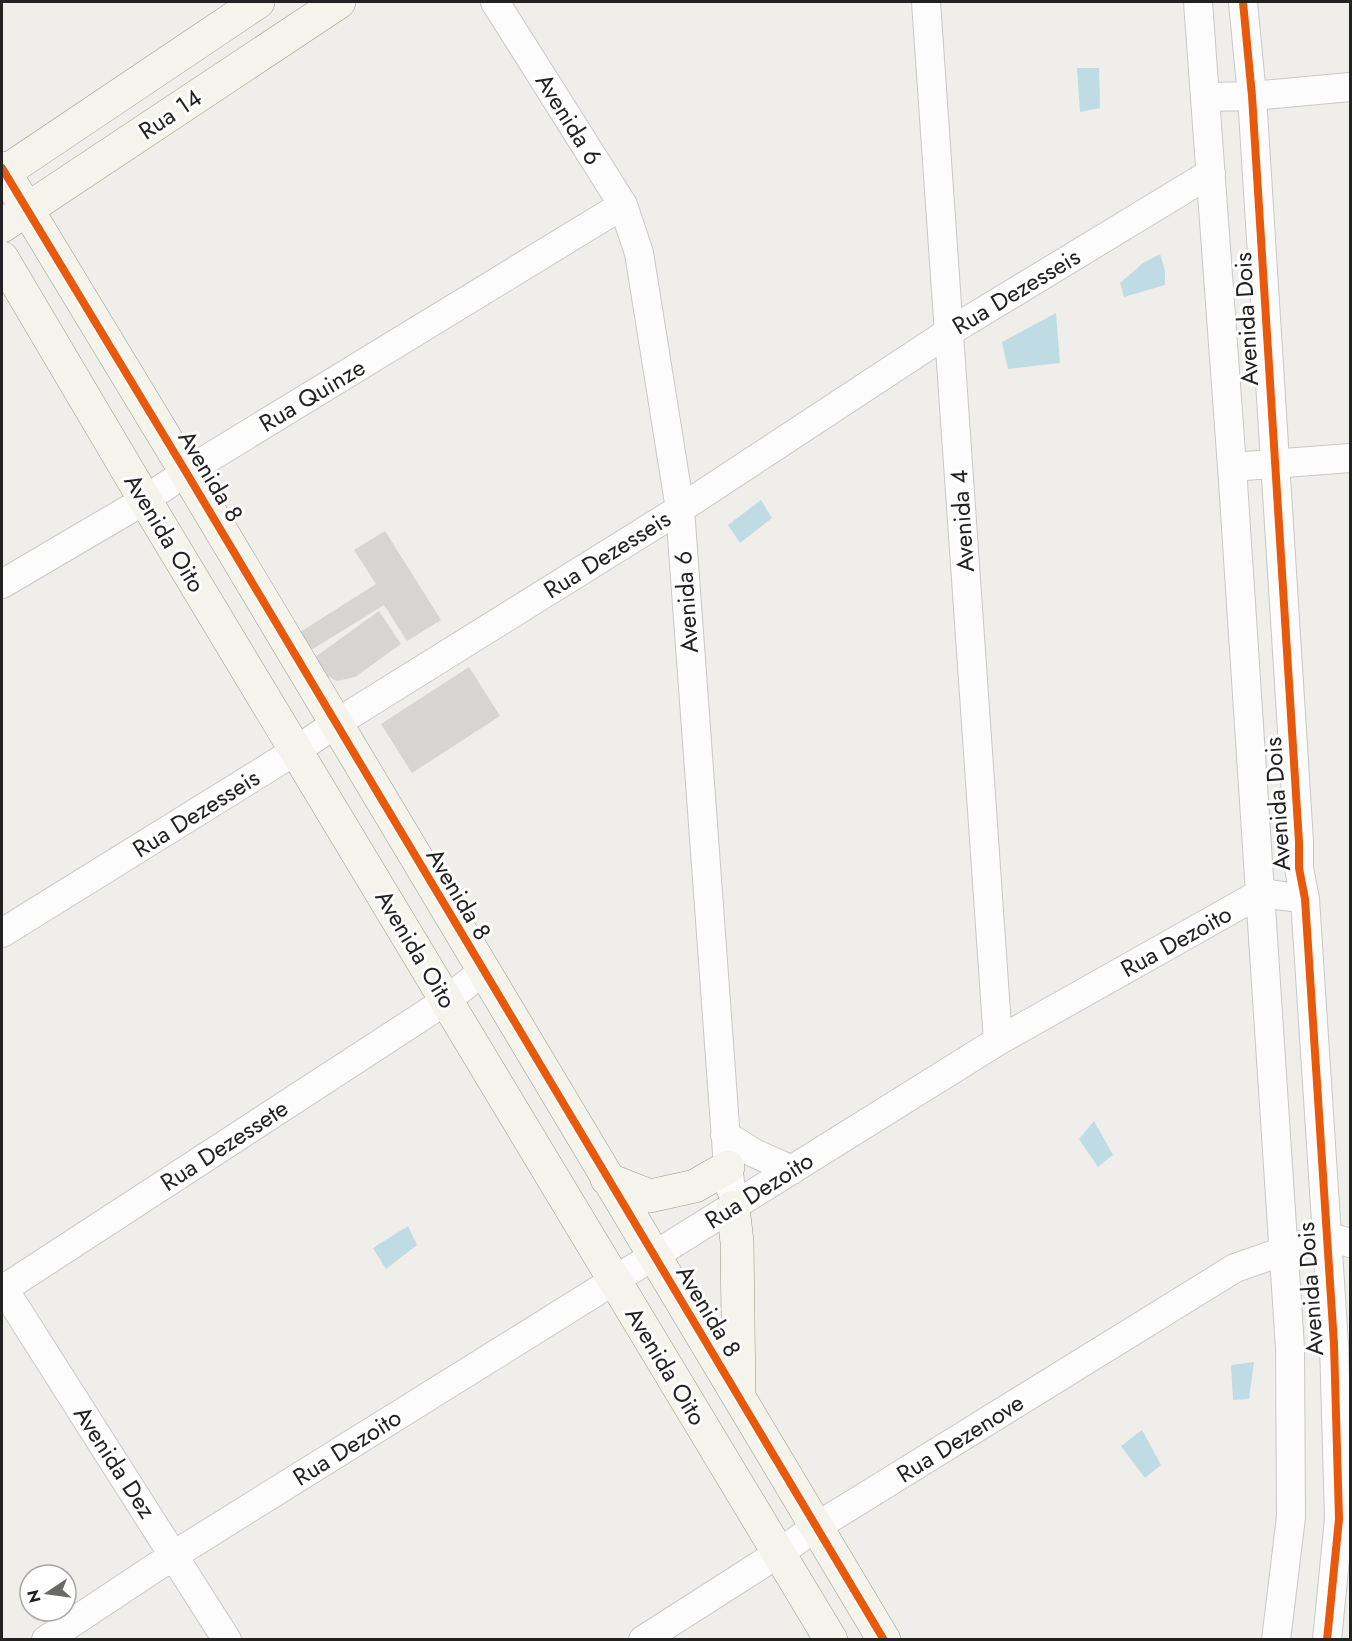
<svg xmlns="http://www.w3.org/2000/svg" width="1352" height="1641" viewBox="0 0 1352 1641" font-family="Jost,sans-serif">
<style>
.water{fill:#bfdbe3}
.building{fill:#d7d4d2}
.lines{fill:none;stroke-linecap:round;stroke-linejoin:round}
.street-casing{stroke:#c9c8c7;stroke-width:30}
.secondary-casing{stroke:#999a82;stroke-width:34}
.street{stroke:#fdfcfc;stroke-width:28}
.secondary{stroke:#f4f4ed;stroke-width:33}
.cycleway-casing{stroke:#fff;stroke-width:11}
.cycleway{stroke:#e8590c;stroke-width:8}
.labels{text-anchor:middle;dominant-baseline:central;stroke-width:6;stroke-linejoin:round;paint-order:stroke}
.street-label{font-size:24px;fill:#222;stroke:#fff}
</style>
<rect width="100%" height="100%" fill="#f0eeeb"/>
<path class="water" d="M 1077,68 L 1099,68 L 1100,108 L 1080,112 Z
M 1160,254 L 1165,271 L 1165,285 L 1124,297 L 1120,283 L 1143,263 Z
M 1056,313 L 1060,363 L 1008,369 L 1002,342 Z
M 761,500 L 772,518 L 740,543 L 728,525 Z
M 1094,1121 L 1113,1155 L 1098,1167 L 1079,1139 Z
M 408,1226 L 417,1245 L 386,1269 L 373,1248 Z
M 1254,1362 L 1249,1399 L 1233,1400 L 1231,1365 Z
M 1142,1430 L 1161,1465 L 1145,1478 L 1121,1446 Z"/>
<path class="building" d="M 385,531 L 441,620 L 407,641 L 384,605 L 308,652 L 297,634 L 376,584 L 354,550 Z
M 379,611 L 401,644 L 355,677 L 337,681 L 316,671 L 311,660 Z
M 469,667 L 500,716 L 412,773 L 381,724 Z"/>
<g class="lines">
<defs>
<path id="street" d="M 495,2 L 623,205 L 639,253 L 680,509 L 728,1167 L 731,1190
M 926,2 L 998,1041
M 1198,2 L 1232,467 L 1290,1348 L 1291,1517 L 1276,1640
M 1243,2 L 1252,96 L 1299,842 L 1299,868 L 1305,899 L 1334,1344 L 1339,1519 L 1327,1640
M 1206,97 L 1252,96 L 1350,87
M 1232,467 L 1350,458
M 2,584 L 145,500 L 186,472 L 623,205
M 2,933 L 297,750 L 335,724 L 680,509 L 949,332 L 1211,173
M 725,1135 L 754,1153 L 792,1170
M 2,1286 L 227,1640
M 2,1290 L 447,1000 L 483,971
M 46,1640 L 174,1555 L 998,1041 L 1261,893 L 1305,899
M 643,1640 L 779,1553 L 816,1527 L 1235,1268 L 1327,1236 L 1350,1243"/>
<path id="secondary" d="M 2,168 L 186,472 L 884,1640
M 2,174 L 258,2
M 2,226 L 339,2
M 2,258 L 145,500 L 831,1640
M 607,1179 L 650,1196 L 695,1186 L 728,1167
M 733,1207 L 737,1242 L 739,1397"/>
</defs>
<use href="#street" class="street-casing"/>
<use href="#secondary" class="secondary-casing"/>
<use href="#street" class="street"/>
<use href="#secondary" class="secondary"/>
<defs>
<path id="cycleway" d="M 1243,2 L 1252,96 L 1299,842 L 1299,868 L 1305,899 L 1334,1344 L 1339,1519 L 1327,1640
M 2,168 L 186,472 L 884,1640"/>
</defs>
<use href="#cycleway" class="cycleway-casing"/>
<use href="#cycleway" class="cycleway"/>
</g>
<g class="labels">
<g class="street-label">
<text transform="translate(170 114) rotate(-34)">Rua 14</text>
<text transform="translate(569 119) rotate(58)">Avenida 6</text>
<text transform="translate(1016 291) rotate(-31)">Rua Dezesseis</text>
<text transform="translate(1246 319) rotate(-93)">Avenida Dois</text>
<text transform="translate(312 395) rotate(-31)">Rua Quinze</text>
<text transform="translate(211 476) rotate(59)">Avenida 8</text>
<text transform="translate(962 521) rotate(-94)">Avenida 4</text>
<text transform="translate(165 533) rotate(59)">Avenida Oito</text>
<text transform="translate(607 554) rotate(-32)">Rua Dezesseis</text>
<text transform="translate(686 602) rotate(-94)">Avenida 6</text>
<text transform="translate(1277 804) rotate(-94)">Avenida Dois</text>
<text transform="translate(196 813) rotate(-32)">Rua Dezesseis</text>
<text transform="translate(459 894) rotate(59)">Avenida 8</text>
<text transform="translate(1176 941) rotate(-29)">Rua Dezoito</text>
<text transform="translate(416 949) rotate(59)">Avenida Oito</text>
<text transform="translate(224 1145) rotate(-33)">Rua Dezessete</text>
<text transform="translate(759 1190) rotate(-32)">Rua Dezoito</text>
<text transform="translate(1310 1289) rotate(-94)">Avenida Dois</text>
<text transform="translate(709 1311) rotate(59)">Avenida 8</text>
<text transform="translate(666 1366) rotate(59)">Avenida Oito</text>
<text transform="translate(960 1438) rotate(-32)">Rua Dezenove</text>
<text transform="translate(347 1447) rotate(-32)">Rua Dezoito</text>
<text transform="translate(115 1462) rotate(57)">Avenida Dez</text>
</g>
</g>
<rect width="1352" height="1641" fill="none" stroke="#222222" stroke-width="6"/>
<g transform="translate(48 1593) rotate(257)"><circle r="28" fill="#ffffff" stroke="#a7a7a7" stroke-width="1.5"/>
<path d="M0-4.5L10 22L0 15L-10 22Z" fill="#6a6968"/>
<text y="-9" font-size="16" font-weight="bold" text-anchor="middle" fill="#222222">N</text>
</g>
</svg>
